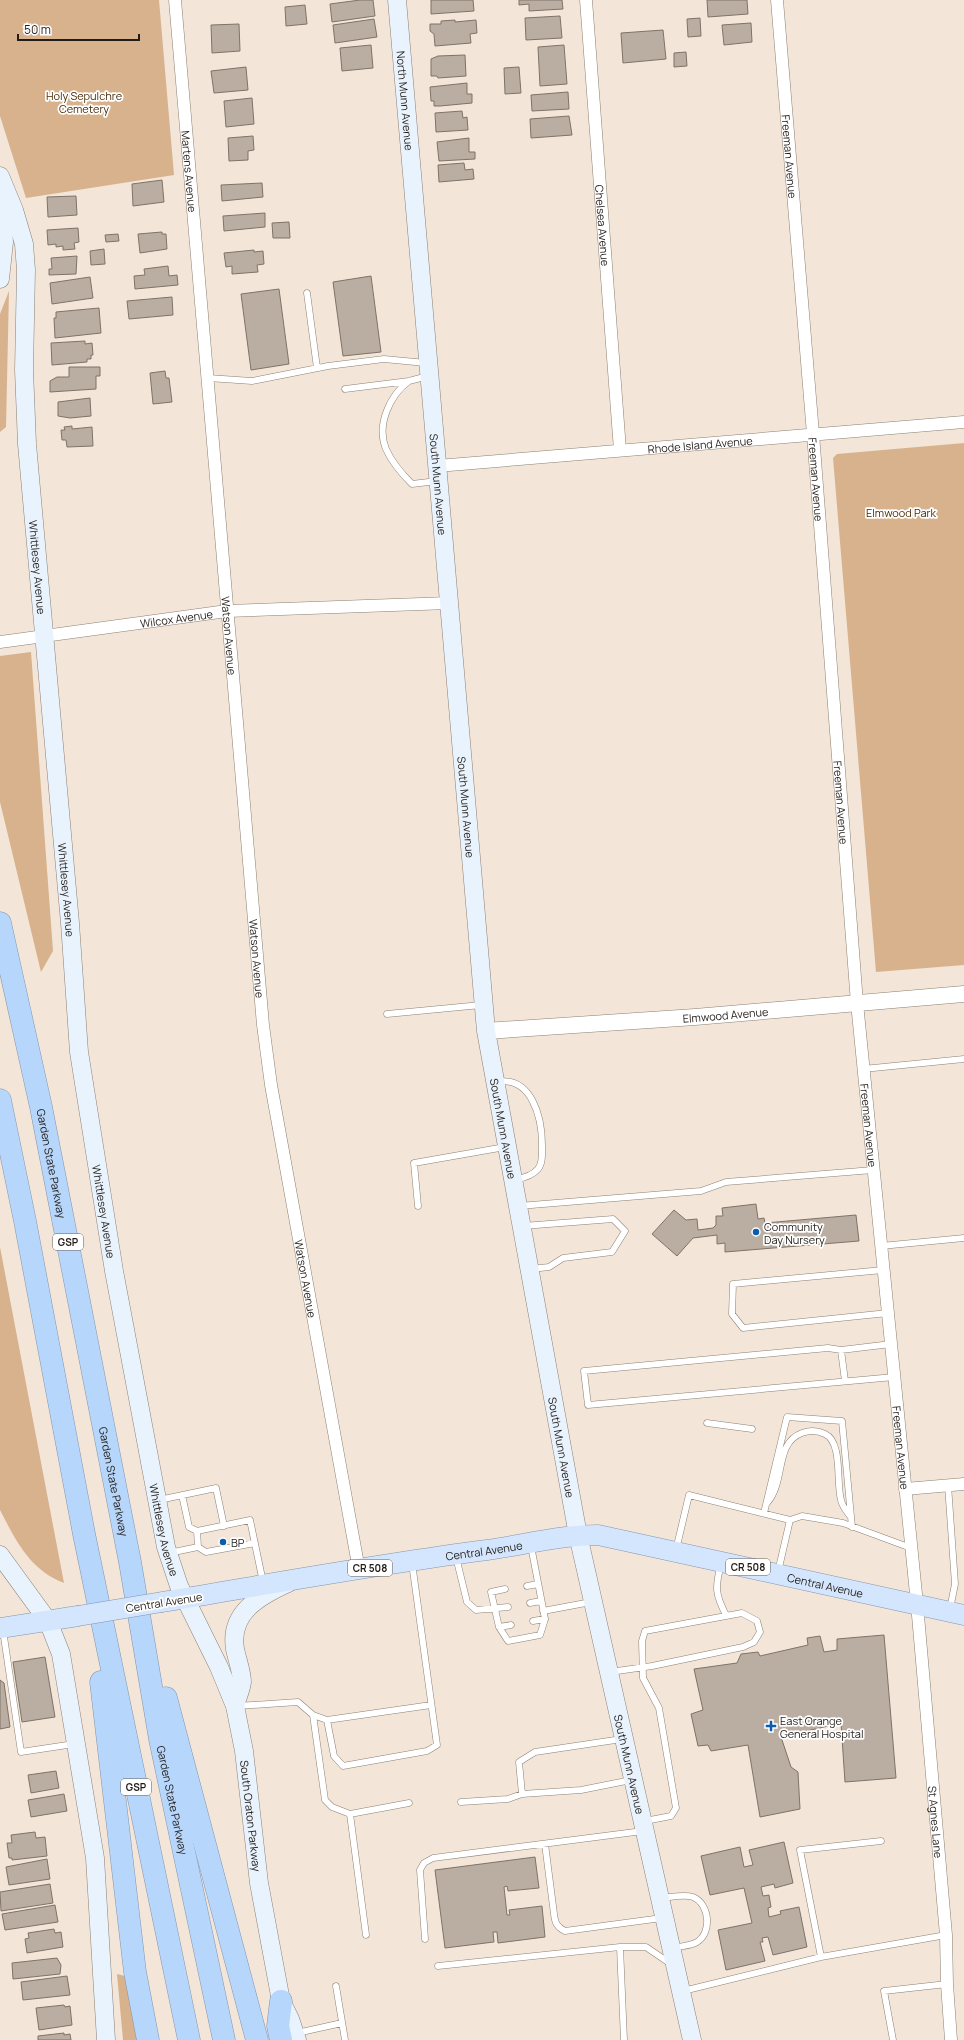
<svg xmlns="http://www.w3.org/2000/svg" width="964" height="2040" viewBox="0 0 964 2040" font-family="Manrope,sans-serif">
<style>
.green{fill:#d7b28d}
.building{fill:#baada1;stroke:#7f7368}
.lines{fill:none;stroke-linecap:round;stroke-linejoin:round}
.service-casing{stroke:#8c8074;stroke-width:7}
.minor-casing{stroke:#8c8074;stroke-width:13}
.tertiary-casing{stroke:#8c8074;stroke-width:17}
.secondary-casing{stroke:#8c8074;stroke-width:19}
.primary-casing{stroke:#8395ac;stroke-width:21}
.motorway-casing{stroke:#8395ac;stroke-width:23}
.service{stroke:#fff;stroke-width:6}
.minor{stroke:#fff;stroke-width:12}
.tertiary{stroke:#fff;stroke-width:16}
.secondary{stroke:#e9f3fe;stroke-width:18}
.primary{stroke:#d4e6fd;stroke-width:20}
.motorway{stroke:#b7d6fb;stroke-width:22}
.primary-bridge-casing{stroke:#8395ac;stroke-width:21;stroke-linecap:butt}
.primary-bridge{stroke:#d4e6fd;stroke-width:20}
.poi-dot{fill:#0d5dab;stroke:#fff;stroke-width:1.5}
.labels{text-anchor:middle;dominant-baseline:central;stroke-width:3.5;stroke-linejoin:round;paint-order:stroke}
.shield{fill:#fff;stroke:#64615e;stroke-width:1}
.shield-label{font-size:10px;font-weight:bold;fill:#221d19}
.park-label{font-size:11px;fill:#482b06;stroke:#fff}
.street-label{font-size:11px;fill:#221d19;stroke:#fff}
.poi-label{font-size:11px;fill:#221d19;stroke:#fff;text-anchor:start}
</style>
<rect width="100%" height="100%" fill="#f3e5d8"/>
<path class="green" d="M 0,0 L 159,0 L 174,175 L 26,198 L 0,116 Z
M 9,291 L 6,427 L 0,432 L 0,314 Z
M 964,443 L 964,965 L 876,972 L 833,458 L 837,454 Z
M 31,652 L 53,951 L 41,972 L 0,802 L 0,656 Z
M 0,1247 L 64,1583 C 30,1570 16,1541 0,1510 Z
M 117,1974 L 125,1976 L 138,2040 L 123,2040 Z"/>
<path class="building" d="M 360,0 L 373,0 L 375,16 L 332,22 L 330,4 Z
M 431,0 L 473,0 L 474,11 L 431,14 Z
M 519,0 L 562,0 L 563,9 L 529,11 L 529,4 L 519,5 Z
M 707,0 L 747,0 L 748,14 L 708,17 Z
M 305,5 L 307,24 L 286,26 L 285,7 Z
M 560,16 L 562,38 L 526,40 L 525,18 Z
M 700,18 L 701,36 L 688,37 L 687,19 Z
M 374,19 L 377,37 L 335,43 L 333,25 Z
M 455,20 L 455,22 L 476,20 L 477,33 L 470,34 L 471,43 L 435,46 L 434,34 L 430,31 L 430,24 L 441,24 L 441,21 Z
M 751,23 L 752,42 L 724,45 L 722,25 Z
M 239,24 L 240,51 L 212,53 L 211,25 Z
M 663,30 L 666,59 L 623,63 L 621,33 Z
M 371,45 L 373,68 L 342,71 L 340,48 Z
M 564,45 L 567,84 L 540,86 L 538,47 Z
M 686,52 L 687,66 L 674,67 L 674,53 Z
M 465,55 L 466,76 L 438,78 L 437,76 L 431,76 L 431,59 L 438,56 Z
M 246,67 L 248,90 L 214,93 L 211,71 Z
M 519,67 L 521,93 L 505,94 L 504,68 Z
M 467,83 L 467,94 L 472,94 L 472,103 L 440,106 L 434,106 L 434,101 L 431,101 L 430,87 Z
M 568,92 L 569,109 L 532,111 L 531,95 Z
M 252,98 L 254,124 L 226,127 L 224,101 Z
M 462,111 L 463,118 L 467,117 L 468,130 L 436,132 L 435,113 Z
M 569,116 L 572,135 L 531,138 L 530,119 Z
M 253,136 L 254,150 L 248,151 L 248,160 L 229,161 L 228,138 Z
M 469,138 L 469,152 L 475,152 L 475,159 L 439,161 L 437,142 Z
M 464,163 L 465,170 L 473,169 L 474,179 L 439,182 L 438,165 Z
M 162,180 L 164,202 L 133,206 L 132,184 Z
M 262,183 L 263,197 L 222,201 L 221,185 Z
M 76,196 L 77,215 L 48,217 L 47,197 Z
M 265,213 L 265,227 L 224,231 L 223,216 Z
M 289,222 L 290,238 L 273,238 L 272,223 Z
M 78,228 L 79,242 L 74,243 L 75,249 L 63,250 L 63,246 L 56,247 L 56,244 L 48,245 L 47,230 Z
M 162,232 L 162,234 L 166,234 L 167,249 L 140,253 L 138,234 Z
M 118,234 L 119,241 L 106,242 L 105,235 Z
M 104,249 L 105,264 L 91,265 L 90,251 Z
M 254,250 L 254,252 L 263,251 L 264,264 L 257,265 L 258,272 L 232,274 L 232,266 L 226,267 L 224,253 Z
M 77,256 L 76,274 L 49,275 L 49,269 L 52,269 L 51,258 Z
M 168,266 L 169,276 L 177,275 L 178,285 L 135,289 L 134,276 L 145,275 L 144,269 Z
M 371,276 L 381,352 L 343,356 L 333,282 Z
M 90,277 L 93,298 L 52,304 L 50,283 Z
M 279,289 L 289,364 L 251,370 L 241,294 Z
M 172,297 L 173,315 L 129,319 L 127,301 Z
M 99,308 L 101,333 L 55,338 L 54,318 L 56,318 L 56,312 Z
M 85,341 L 85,344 L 92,343 L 93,355 L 91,355 L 91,359 L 87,359 L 87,362 L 52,365 L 51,343 Z
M 69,367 L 100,367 L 100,376 L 96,376 L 96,389 L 50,392 L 50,381 L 57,377 L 69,377 Z
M 165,371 L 166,378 L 169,378 L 172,402 L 153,404 L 150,373 Z
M 90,398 L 91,416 L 70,418 L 58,416 L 58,402 Z
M 72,426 L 72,429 L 92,427 L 93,446 L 67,447 L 66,440 L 62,440 L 61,430 L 65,430 L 64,427 Z
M 756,1204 L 758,1219 L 764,1218 L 765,1223 L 856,1215 L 859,1241 L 725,1252 L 725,1243 L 717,1244 L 717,1235 L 693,1238 L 677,1256 L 652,1234 L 674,1210 L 686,1220 L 697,1219 L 698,1230 L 713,1228 L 716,1225 L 716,1216 L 723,1216 L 722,1208 Z
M 884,1635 L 896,1778 L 845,1782 L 841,1723 L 781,1737 L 791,1767 L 798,1772 L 800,1809 L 760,1817 L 748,1745 L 711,1751 L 708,1745 L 698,1746 L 691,1714 L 703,1710 L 694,1669 L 737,1663 L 741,1654 L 758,1652 L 760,1656 L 808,1645 L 807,1638 L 820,1636 L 824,1652 L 837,1650 L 837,1639 Z
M 45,1657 L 55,1717 L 22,1722 L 13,1662 Z
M 0,1680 L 4,1683 L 10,1727 L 0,1729 Z
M 56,1771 L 59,1788 L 31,1793 L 28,1775 Z
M 64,1794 L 67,1811 L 31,1817 L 28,1800 Z
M 35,1832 L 36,1838 L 45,1837 L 47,1856 L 12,1860 L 12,1858 L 9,1858 L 7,1843 L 12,1843 L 11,1835 Z
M 784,1842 L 793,1883 L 775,1888 L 774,1884 L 761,1887 L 763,1896 L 769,1895 L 771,1907 L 768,1908 L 769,1917 L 781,1914 L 780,1911 L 799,1907 L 807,1947 L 773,1955 L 768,1937 L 762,1938 L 763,1942 L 760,1942 L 765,1961 L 726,1970 L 718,1930 L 752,1923 L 744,1888 L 710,1895 L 701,1856 L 740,1847 L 744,1867 L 753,1865 L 749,1850 Z
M 535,1857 L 539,1888 L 508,1891 L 507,1886 L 504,1887 L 507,1915 L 510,1915 L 509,1910 L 542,1906 L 545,1937 L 498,1943 L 497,1932 L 493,1932 L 494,1942 L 445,1948 L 435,1870 Z
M 47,1859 L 50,1879 L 9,1885 L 6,1867 Z
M 50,1884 L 53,1903 L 1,1911 L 0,1892 Z
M 55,1905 L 58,1922 L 5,1930 L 2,1914 Z
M 54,1929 L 55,1933 L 61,1932 L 63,1947 L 27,1953 L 25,1939 L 29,1938 L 28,1933 Z
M 57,1958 L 61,1965 L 60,1974 L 13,1979 L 12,1963 Z
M 67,1976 L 70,1995 L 23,2000 L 21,1982 Z
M 64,2005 L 65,2007 L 70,2006 L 72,2025 L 39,2030 L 36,2008 Z
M 64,2033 L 64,2035 L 70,2034 L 71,2040 L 38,2040 L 38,2036 Z"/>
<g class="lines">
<defs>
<path id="service" d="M 307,293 L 317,368
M 208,378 L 252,381 L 328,366 L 384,359 L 426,363
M 409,381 C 390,395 376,425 386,449 C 392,463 402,474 412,484 L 437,481
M 345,389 L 409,381 L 428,376
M 387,1014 L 481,1005
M 863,1069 L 964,1059
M 496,1082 C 532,1075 542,1118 542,1145 C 542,1153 543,1163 538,1169 C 532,1176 524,1178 516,1179
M 418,1206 L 414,1163 L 505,1147
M 519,1206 L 701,1191 L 726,1182 L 873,1170
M 523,1226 L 613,1219 L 625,1231 L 612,1252 L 563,1258 L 549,1267 L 531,1269
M 881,1246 L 964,1238
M 883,1270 L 733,1284 L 732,1314 L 743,1328 L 888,1313
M 891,1344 L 841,1350 L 828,1348 L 584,1371 L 588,1405 L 894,1377
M 841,1350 L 845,1381
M 707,1423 L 752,1429
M 948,1485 L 955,1584 L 950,1609
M 182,1495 L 189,1527 L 197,1531
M 159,1500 L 216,1488 L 224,1526
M 767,1503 C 786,1482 774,1443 802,1433 C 810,1430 817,1430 825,1434 C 843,1442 836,1484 841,1500 C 842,1506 847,1512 850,1516
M 764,1513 L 787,1417 L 842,1421 L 852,1527
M 531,1546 L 545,1619 L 533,1621
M 198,1547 L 206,1552 L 255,1543
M 676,1550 L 689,1495 L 790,1520
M 169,1553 L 198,1547 L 197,1531 L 250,1520 L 263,1582
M 456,1557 L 467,1602 L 476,1610 L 508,1607
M 721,1564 C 715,1587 715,1594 726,1615
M 778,1572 L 790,1520 L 802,1516 L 843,1523 L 911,1548
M 527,1586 L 538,1584
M 505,1589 L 491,1592 L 499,1627 L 511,1625
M 530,1603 L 541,1601
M 543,1611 L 591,1602
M 499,1627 L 508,1641 L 540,1635 L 545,1619
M 3,1630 L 21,1752 L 74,1744
M 610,1672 L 652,1666 L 743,1647 L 754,1642 L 760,1632 L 757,1621 L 742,1613 L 645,1631 L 642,1641 L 643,1678 L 659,1708 L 676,1808 L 671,1816 L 645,1821
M 237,1706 L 298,1702 L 313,1715 L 325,1800 L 332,1807 L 350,1814 L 409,1803
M 313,1715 L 327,1720 L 431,1705
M 327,1720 L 334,1756 L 343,1766 L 427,1751 L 437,1745 L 412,1563
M 522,1794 L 519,1762 L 535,1752 L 622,1739
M 461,1802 L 508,1799 L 522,1794 L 581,1790 L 631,1780
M 350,1814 L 366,1935
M 545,1844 L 554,1914 C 555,1923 557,1927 565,1931 L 662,1918
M 662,1898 C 672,1897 684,1894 693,1897 C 710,1904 712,1933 697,1942 C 691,1946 680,1946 673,1948
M 425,1939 L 420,1870 L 424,1863 L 433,1858 L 643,1831
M 620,1947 L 624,2040
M 821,1957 L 800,1850 L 881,1841
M 438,1966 L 620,1947 L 646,1947 L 671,1964
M 336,1986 L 345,2040
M 683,1991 L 821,1957 L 946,1935
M 297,2033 L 342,2023
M 893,2040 L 884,1991 L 947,1984"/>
<g id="minor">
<path id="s1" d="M 175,0 L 263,1025 L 271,1085 L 359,1570"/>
<path id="s2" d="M 586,0 L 620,450"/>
<path id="s3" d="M 777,0 L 813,434 L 857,1003 L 917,1604 L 946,1935 L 947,1984 L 951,2040"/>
<path id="s4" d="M 437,466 L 964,422"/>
<path id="s5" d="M 0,642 L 227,611 L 449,603"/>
<path d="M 905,1489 L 964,1484"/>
</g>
<g id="tertiary">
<path id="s6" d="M 486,1031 L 695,1017 L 964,994"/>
</g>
<g id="secondary">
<path id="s7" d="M 397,0 L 486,1031 L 578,1535 L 692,2040"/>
<path id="s8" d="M 0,176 L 14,210 L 24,244 L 26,270 L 24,370 L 27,444 L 70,923 L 79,1052 L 114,1271 L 166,1547 L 179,1586 L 219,1667 L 235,1706 L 244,1751 L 259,1883 L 281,2001 L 290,2019 L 297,2040"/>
<path d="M 0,279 L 4,242 L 1,193"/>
<path d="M 0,1555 L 48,1621 L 61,1654 L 95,1858 L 106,2040"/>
<path d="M 235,1706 C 237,1698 241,1690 242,1682 C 242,1672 237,1659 235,1649 C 229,1613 259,1596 288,1583"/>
</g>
<g id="primary">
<path id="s9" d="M 162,1602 C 270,1584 378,1564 487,1550 C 524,1545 560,1535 598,1535 L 964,1615"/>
<path d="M 0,1628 L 78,1616"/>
</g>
<g id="motorway">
<path id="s10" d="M 0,923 L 41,1107 L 130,1562 L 160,1739 L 224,2040"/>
<path d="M 0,1100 L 25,1221 L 84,1534 L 189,2040"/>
<path d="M 101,1682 L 135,1972 L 148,2040"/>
<path d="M 166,1698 L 257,2040"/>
<path d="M 281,2001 L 278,2026 L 281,2040"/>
</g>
</defs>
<use href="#service" class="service-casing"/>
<use href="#minor" class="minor-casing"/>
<use href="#tertiary" class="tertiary-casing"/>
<use href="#secondary" class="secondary-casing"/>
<use href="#primary" class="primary-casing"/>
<use href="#motorway" class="motorway-casing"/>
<use href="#service" class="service"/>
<use href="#minor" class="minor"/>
<use href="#tertiary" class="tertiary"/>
<use href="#secondary" class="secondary"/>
<use href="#primary" class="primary"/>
<use href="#motorway" class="motorway"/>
<defs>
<path id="primary-bridge" d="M 78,1616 L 162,1602"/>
</defs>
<use href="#primary-bridge" class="primary-bridge-casing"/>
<use href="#primary-bridge" class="primary-bridge"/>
</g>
<g class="poi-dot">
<circle cx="756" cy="1232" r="4"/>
<circle cx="223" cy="1542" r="4"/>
<path d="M769 1720h4v4h4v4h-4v4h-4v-4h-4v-4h4z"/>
</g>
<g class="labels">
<g class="shield">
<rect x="53" y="1234" width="30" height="16" rx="3"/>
<rect x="726" y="1559" width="44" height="16" rx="3"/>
<rect x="348" y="1560" width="44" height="16" rx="3"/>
<rect x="121" y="1779" width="30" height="16" rx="3"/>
</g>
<g class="shield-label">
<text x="68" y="1242">GSP</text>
<text x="748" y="1567">CR 508</text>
<text x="370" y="1568">CR 508</text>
<text x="136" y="1787">GSP</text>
</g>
<g class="park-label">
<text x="84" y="95">Holy Sepulchre<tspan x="84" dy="13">Cemetery</tspan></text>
<text x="901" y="512">Elmwood Park</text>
</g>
<g class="street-label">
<text stroke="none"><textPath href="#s7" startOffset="101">North Munn Avenue</textPath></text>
<text stroke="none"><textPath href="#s3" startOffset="157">Freeman Avenue</textPath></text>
<text stroke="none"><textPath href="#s1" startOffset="172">Martens Avenue</textPath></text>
<text stroke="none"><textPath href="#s2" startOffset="226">Chelsea Avenue</textPath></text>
<text stroke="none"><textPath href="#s4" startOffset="264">Rhode Island Avenue</textPath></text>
<text stroke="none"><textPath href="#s3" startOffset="481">Freeman Avenue</textPath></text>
<text stroke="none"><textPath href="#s7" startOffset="486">South Munn Avenue</textPath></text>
<text stroke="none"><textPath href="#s8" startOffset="396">Whittlesey Avenue</textPath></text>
<text stroke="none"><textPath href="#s5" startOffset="178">Wilcox Avenue</textPath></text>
<text stroke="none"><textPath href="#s1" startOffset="638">Watson Avenue</textPath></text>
<text stroke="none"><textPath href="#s3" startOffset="805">Freeman Avenue</textPath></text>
<text stroke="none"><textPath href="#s7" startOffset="810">South Munn Avenue</textPath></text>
<text stroke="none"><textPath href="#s8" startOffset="720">Whittlesey Avenue</textPath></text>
<text stroke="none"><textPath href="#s1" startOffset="962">Watson Avenue</textPath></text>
<text stroke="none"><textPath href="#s6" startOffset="240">Elmwood Avenue</textPath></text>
<text stroke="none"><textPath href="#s3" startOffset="1129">Freeman Avenue</textPath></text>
<text stroke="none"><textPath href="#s7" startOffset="1134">South Munn Avenue</textPath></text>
<text stroke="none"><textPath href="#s10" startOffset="246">Garden State Parkway</textPath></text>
<text stroke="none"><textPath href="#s8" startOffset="1044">Whittlesey Avenue</textPath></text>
<text stroke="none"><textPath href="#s1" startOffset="1286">Watson Avenue</textPath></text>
<text stroke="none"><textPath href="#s7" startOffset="1458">South Munn Avenue</textPath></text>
<text stroke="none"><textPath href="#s3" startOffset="1453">Freeman Avenue</textPath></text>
<text stroke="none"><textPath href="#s10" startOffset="570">Garden State Parkway</textPath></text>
<text stroke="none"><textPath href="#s8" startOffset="1368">Whittlesey Avenue</textPath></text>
<text stroke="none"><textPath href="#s9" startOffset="326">Central Avenue</textPath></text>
<text stroke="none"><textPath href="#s9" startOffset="674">Central Avenue</textPath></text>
<text transform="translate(164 1602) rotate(-9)">Central Avenue</text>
<text stroke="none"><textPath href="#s7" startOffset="1782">South Munn Avenue</textPath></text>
<text stroke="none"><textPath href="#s10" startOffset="894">Garden State Parkway</textPath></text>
<text stroke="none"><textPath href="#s8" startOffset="1670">South Oraton Parkway</textPath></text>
<text stroke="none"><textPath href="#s3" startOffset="1829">St Agnes Lane</textPath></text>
</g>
<g class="poi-label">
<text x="764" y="1226">Community<tspan x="764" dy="13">Day Nursery</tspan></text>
<text x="231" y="1542">BP</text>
<text x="780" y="1720">East Orange<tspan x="780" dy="13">General Hospital</tspan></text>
</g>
</g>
<path d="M18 34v6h121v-6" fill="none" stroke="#221d19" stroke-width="2"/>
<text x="24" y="34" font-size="12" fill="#221d19" stroke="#ffffff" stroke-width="3" paint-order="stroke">50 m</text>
</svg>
